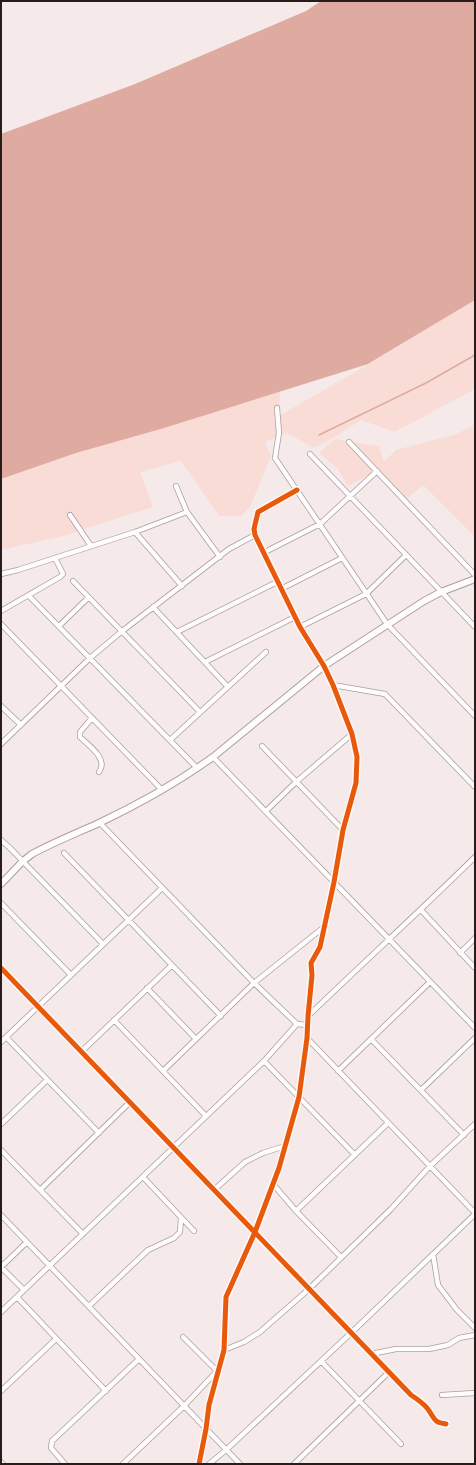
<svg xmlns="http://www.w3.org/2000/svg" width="476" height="1465" viewBox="0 0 476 1465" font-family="'PT Sans Narrow',sans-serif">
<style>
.green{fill:#f9dcd6}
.water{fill:#dfaba1}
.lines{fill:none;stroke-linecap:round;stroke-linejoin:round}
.stream{stroke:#dfaba1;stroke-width:1.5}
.minor-casing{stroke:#aa9f9e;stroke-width:6}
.secondary-casing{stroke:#aa9f9e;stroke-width:8}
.minor{stroke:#fefcfc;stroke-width:4.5}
.secondary{stroke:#fefcfc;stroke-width:6}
.cycleway-casing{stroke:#fef8f6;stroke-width:8}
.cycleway{stroke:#e8590c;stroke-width:5}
</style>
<rect width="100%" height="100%" fill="#f5eae9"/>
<path class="green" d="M 475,300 L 475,389 L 395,432 L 361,420 L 335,437 L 314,448 L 287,433 L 265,442 L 271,456 L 250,507 L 241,516 L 219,516 L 181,461 L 140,472 L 153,507 L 63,536 L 1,550 L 1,479 L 76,453 L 280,391 L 279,416 L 388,353 Z
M 475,424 L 475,537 L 423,485 L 407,499 L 372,473 L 348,486 L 337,468 L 319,453 L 335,439 L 379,446 L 384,462 L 396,450 L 457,434 Z"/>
<path class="water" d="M 321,1 L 475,1 L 475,300 L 368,364 L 164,428 L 76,453 L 1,479 L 1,134 L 135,84 L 306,11 Z"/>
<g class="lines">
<path class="stream" d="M 319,435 L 426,383 L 475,355"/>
<defs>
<path id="minor" d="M 277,408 L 279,433 L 275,458 L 387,624 L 475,716
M 349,442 L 475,575
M 310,454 L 475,627
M 176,486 L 187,512 L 220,557
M 70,515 L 91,546
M 135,532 L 182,586
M 263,553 L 320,524 L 377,471
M 1,574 L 18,570 L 135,532 L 187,512
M 73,581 L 200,712
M 281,589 L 342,558
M 29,596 L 197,768
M 153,607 L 228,687
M 1,611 L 60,577 L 63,574 L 55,558
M 1,624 L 162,790
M 59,626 L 88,598
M 300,627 L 366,594 L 406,555
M 177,632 L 277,582
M 205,662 L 295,617
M 333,685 L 385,694 L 475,787
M 1,706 L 21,725
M 92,718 L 80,732 L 80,737 C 88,745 109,759 99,772
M 170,740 L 266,652
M 1,744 L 90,658 L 121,632 L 229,549 L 255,535
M 262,746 L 343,830
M 213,757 L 475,1028
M 266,811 L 296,782 L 352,734
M 100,823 L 254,983 L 297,1024 L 307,1025
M 1,840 L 11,849 L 103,944
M 64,853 L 221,1016
M 1,903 L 71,975
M 421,910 L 475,968
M 460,953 L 475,938
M 1,968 L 411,1395 C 417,1399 423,1403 427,1408 C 435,1418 432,1422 446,1424
M 147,988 L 196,1039
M 308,1016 C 363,963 420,911 475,857
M 114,1020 L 206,1116
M 6,1037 L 99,1133
M 307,1038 L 475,1213
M 371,1039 L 464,1135
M 1,1042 L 162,888
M 81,1052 L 172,965
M 264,1061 L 355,1155
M 163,1071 L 254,983 L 324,927
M 338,1071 L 430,982
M 421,1090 L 475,1038
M 1,1124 L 47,1080
M 1,1150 L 83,1234
M 143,1177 L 194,1231
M 273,1184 L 296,1211 L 341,1257
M 40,1190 L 130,1102
M 214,1190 L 245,1162 L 263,1153 L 285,1146
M 296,1211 L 388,1123
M 1,1215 L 240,1464
M 433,1254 L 438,1285 L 457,1310 L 475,1328
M 1,1267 L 27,1242
M 1,1267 L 24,1290
M 17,1297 L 106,1391
M 89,1306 L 148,1250 L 174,1238 L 180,1232 L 181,1218
M 1,1312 L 264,1061 L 297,1024
M 224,1350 L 244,1342 L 260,1332 L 309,1289 L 391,1209 L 430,1166 L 475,1124
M 371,1354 L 396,1349 L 429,1349 L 448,1345 L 459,1338 L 475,1335
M 321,1361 L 401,1444
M 1,1391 L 56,1339
M 442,1395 L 475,1393
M 1,1462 L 3,1464
M 65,1464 L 51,1448 L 52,1441 L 139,1359
M 123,1464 L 184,1406 L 217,1371 L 183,1337
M 199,1464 L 206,1429 L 209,1405 L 224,1350 L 226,1297 L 255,1232 L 279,1168 L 299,1097 L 307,1038 L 308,1016 L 312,975 L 311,963 L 320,947 L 334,882 L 343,830 L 356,783 L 357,757 L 352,734 L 333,685 L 324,666 L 300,627 L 255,535 L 254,529 L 258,512 L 297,490
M 209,1464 L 226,1450 L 351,1333 L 475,1214
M 294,1464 L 389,1372"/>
<path id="secondary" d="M 1,884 L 23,861 L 32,854 C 54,842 77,833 99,823 C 139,804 178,782 213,757 L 324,666 L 424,601 L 441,592 L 475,579"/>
</defs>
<use href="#minor" class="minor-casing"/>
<use href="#secondary" class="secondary-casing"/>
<use href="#minor" class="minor"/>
<use href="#secondary" class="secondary"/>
<defs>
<path id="cycleway" d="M 1,968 L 411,1395 C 417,1399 423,1403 427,1408 C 435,1418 432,1422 446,1424
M 199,1464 L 206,1429 L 209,1405 L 224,1350 L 226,1297 L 255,1232 L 279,1168 L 299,1097 L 307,1038 L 308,1016 L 312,975 L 311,963 L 320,947 L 334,882 L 343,830 L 356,783 L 357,757 L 352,734 L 333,685 L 324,666 L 300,627 L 255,535 L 254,529 L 258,512 L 297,490"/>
</defs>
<use href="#cycleway" class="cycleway-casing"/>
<use href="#cycleway" class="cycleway"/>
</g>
<rect width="476" height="1465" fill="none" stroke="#271c19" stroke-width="4"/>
</svg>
